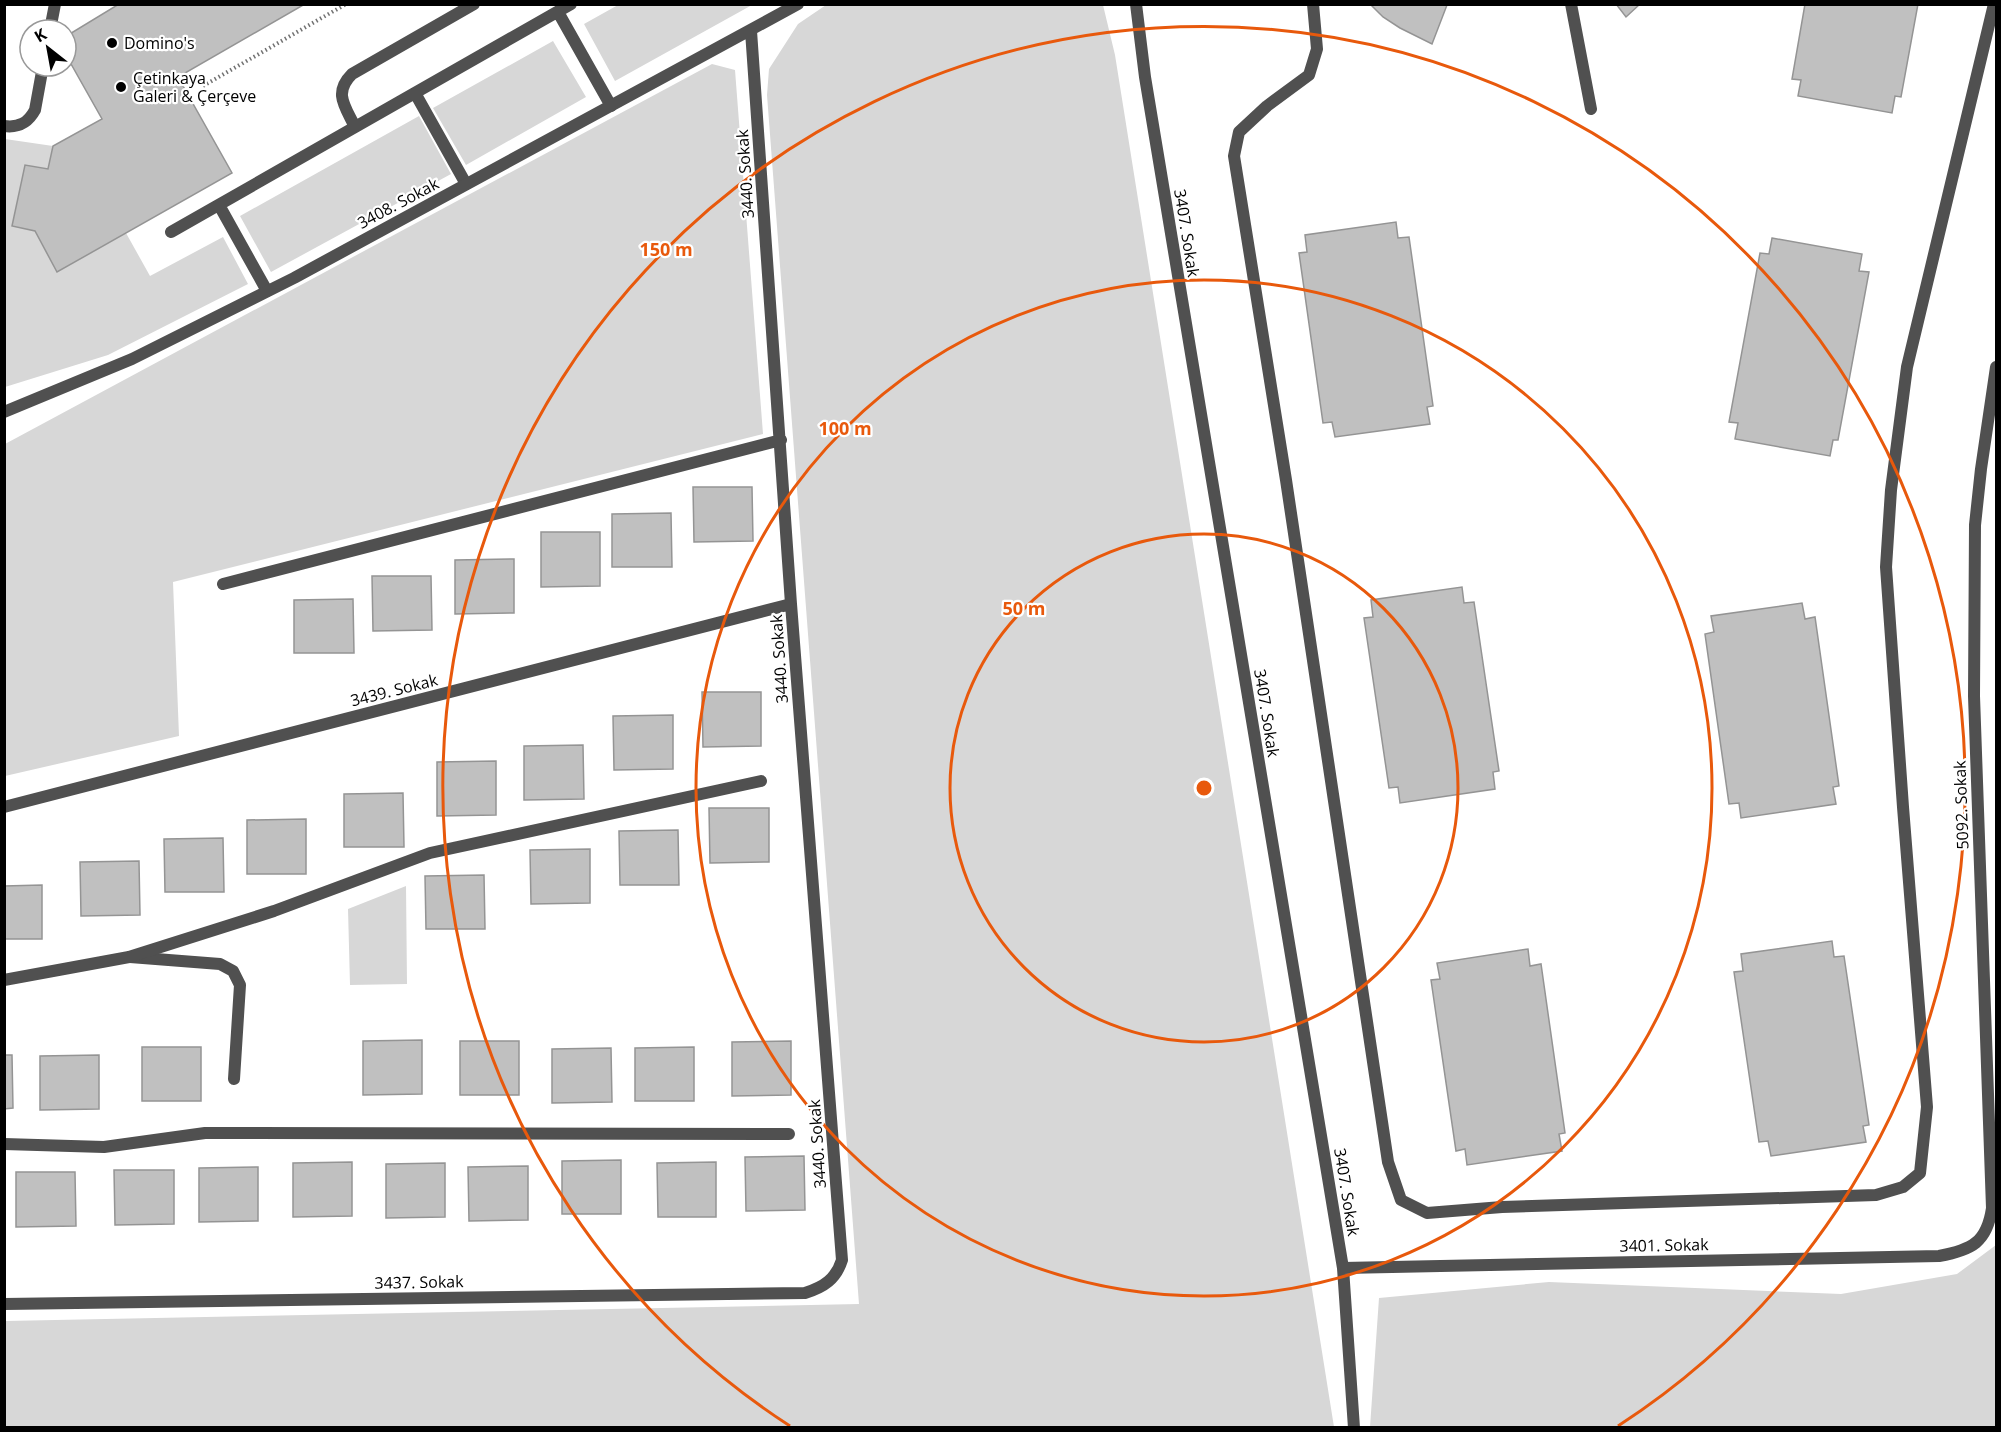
<svg xmlns="http://www.w3.org/2000/svg" width="2001" height="1432" viewBox="0 0 2001 1432" font-family="'Open Sans',sans-serif">
<style>
.green{fill:#d7d7d7}
.building{fill:#c0c0c0;stroke:#949494;stroke-width:1.5}
.lines{fill:none;stroke-linecap:round;stroke-linejoin:round}
.path{stroke:#727272;stroke-width:4;stroke-dasharray:1.5 3;stroke-linecap:butt}
.service{stroke:#505050;stroke-width:12}
.minor{stroke:#505050;stroke-width:12}
.ring{fill:none;stroke:#e8590c;stroke-width:3}
.poi-dot{fill:#000;stroke:#fff;stroke-width:2}
.labels{text-anchor:middle;dominant-baseline:central;stroke-width:4.5;stroke-linejoin:round;paint-order:stroke}
.poi-label{font-size:16px;fill:#000;stroke:#fff;text-anchor:start}
.street-label{font-size:16px;fill:#000;stroke:#fff}
.centre{fill:#e8590c;stroke:#fff;stroke-width:3}
.ring-label{font-size:18px;text-anchor:middle;font-weight:bold;fill:#e8590c;stroke:#fff;stroke-width:4.5;stroke-linejoin:round;paint-order:stroke}
</style>
<rect width="100%" height="100%" fill="#fff"/>
<path class="green" d="M 618,5 L 618,4 L 752,5 L 615,81 L 584,24 Z
M 826,5 L 1103,5 L 1115,55 L 1334,1427 L 5,1427 L 5,1321 L 859,1304 L 767,95 L 769,69 L 798,24 Z
M 553,41 L 586,97 L 466,165 L 433,108 Z
M 712,64 L 735,70 L 763,434 L 173,582 L 179,736 L 5,776 L 5,444 Z
M 419,116 L 451,174 L 271,272 L 240,216 Z
M 5,139 L 53,146 L 48,169 L 25,165 L 12,226 L 35,231 L 57,272 L 126,233 L 150,276 L 223,237 L 248,284 L 108,355 L 5,387 Z
M 406,886 L 407,984 L 350,985 L 348,909 Z
M 1996,1245 L 1996,1427 L 1370,1427 L 1379,1298 L 1549,1282 L 1841,1294 L 1957,1274 Z"/>
<path class="building" d="M 119,4 L 305,4 L 178,77 L 232,173 L 57,272 L 35,231 L 12,226 L 25,165 L 48,169 L 53,146 L 102,119 L 66,55 L 66,45 L 68,35 Z
M 1370,4 L 1446,4 L 1447,5 L 1432,44 L 1400,28 L 1383,17 Z
M 1616,4 L 1640,4 L 1626,17 Z
M 1805,4 L 1918,4 L 1901,97 L 1895,96 L 1892,113 L 1798,96 L 1801,80 L 1792,79 Z
M 1396,222 L 1398,238 L 1409,237 L 1433,406 L 1427,407 L 1430,424 L 1335,437 L 1332,422 L 1323,423 L 1299,253 L 1307,252 L 1305,235 Z
M 1772,238 L 1862,254 L 1859,271 L 1869,272 L 1838,440 L 1833,440 L 1830,456 L 1735,439 L 1738,423 L 1729,422 L 1760,253 L 1769,254 Z
M 693,487 L 752,487 L 753,541 L 694,542 Z
M 671,513 L 672,567 L 612,567 L 612,514 Z
M 541,532 L 600,532 L 600,586 L 541,587 Z
M 514,559 L 514,613 L 455,614 L 455,560 Z
M 372,576 L 431,576 L 432,630 L 373,631 Z
M 1462,587 L 1464,603 L 1474,602 L 1499,771 L 1493,772 L 1495,789 L 1400,803 L 1398,787 L 1389,788 L 1364,618 L 1373,617 L 1371,600 Z
M 353,599 L 354,653 L 294,653 L 294,600 Z
M 1802,603 L 1805,619 L 1815,617 L 1839,786 L 1833,787 L 1836,804 L 1741,818 L 1739,803 L 1729,804 L 1705,634 L 1714,632 L 1711,616 Z
M 702,692 L 761,692 L 761,746 L 703,747 Z
M 673,715 L 673,769 L 614,770 L 613,716 Z
M 583,745 L 584,799 L 524,800 L 524,746 Z
M 496,761 L 496,815 L 437,816 L 437,762 Z
M 403,793 L 404,847 L 344,847 L 344,794 Z
M 709,808 L 769,808 L 769,862 L 710,863 Z
M 306,819 L 306,874 L 247,874 L 247,820 Z
M 678,830 L 679,885 L 620,885 L 619,831 Z
M 223,838 L 224,892 L 165,892 L 164,839 Z
M 590,849 L 590,903 L 531,904 L 530,850 Z
M 139,861 L 140,915 L 81,916 L 80,862 Z
M 484,875 L 485,929 L 426,929 L 425,876 Z
M 42,885 L 42,939 L 4,939 L 4,886 Z
M 1832,941 L 1834,957 L 1844,956 L 1869,1125 L 1863,1126 L 1866,1142 L 1771,1156 L 1768,1141 L 1759,1142 L 1734,972 L 1743,971 L 1741,954 Z
M 1528,949 L 1530,966 L 1541,964 L 1565,1133 L 1559,1134 L 1562,1151 L 1467,1165 L 1465,1149 L 1456,1151 L 1431,980 L 1440,979 L 1437,963 Z
M 422,1040 L 422,1094 L 363,1095 L 363,1041 Z
M 460,1041 L 519,1041 L 519,1095 L 460,1095 Z
M 791,1041 L 791,1095 L 732,1096 L 732,1042 Z
M 142,1047 L 201,1047 L 201,1101 L 142,1101 Z
M 694,1047 L 694,1101 L 635,1101 L 635,1048 Z
M 611,1048 L 612,1102 L 552,1103 L 552,1049 Z
M 4,1055 L 12,1055 L 13,1108 L 4,1109 Z
M 99,1055 L 99,1109 L 40,1110 L 40,1056 Z
M 804,1156 L 805,1210 L 746,1211 L 745,1157 Z
M 621,1160 L 621,1214 L 562,1214 L 562,1161 Z
M 352,1162 L 352,1216 L 293,1217 L 293,1163 Z
M 716,1162 L 716,1217 L 658,1217 L 657,1163 Z
M 445,1163 L 445,1217 L 386,1218 L 386,1164 Z
M 528,1166 L 528,1220 L 469,1221 L 468,1167 Z
M 258,1167 L 258,1221 L 199,1222 L 199,1168 Z
M 114,1170 L 174,1170 L 174,1224 L 115,1225 Z
M 16,1172 L 75,1172 L 76,1226 L 16,1227 Z"/>
<g class="lines">
<path class="path" d="M 203,86 L 346,4"/>
<path class="service" d="M 1313,4 L 1317,49 L 1309,75 L 1267,106 L 1239,132 L 1234,156 L 1286,480 L 1388,1162 L 1401,1200 L 1427,1213 L 1502,1207 L 1876,1195 L 1903,1187 L 1920,1173 L 1927,1107 L 1903,807 L 1886,567 L 1891,490 L 1907,367 L 1994,4
M 1571,4 L 1591,109
M 558,12 L 611,106
M 50,30 L 55,4
M 415,93 L 466,184
M 4,126 C 19,128 28,123 35,110 L 43,66
M 355,127 C 345,106 333,93 352,74 L 474,4
M 219,205 L 267,291
M 171,232 L 571,4
M 130,957 L 220,964 L 233,971 L 240,985 L 234,1079"/>
<path class="minor" d="M 1136,4 L 1145,77 L 1343,1268 L 1354,1428
M 4,412 L 132,359 L 294,278 L 798,4
M 223,584 L 781,440
M 4,807 L 791,604
M 4,980 L 129,957 L 274,911 L 430,853 L 761,781
M 4,1144 L 104,1147 L 205,1133 L 789,1134
M 1343,1268 L 1939,1256 C 1972,1250 1987,1242 1992,1208 L 1974,696 L 1975,525 L 1981,469 L 1996,367
M 4,1304 L 805,1293 C 824,1287 836,1279 842,1260 L 791,604 L 751,31"/>
</g>
<g class="ring">
<circle cx="1204" cy="788" r="254"/>
<circle cx="1204" cy="788" r="508"/>
<path d="M790 1426A761 761 0 1 1 1618 1426"/>
</g>
<g class="poi-dot">
<circle cx="112" cy="43" r="6"/>
<circle cx="121" cy="87" r="6"/>
</g>
<g class="labels">
<g class="poi-label">
<text x="124" y="43">Domino's</text>
<text x="133" y="78">Çetinkaya<tspan x="133" dy="18">Galeri &amp; Çerçeve</tspan></text>
</g>
<g class="street-label">
<text transform="translate(745 174) rotate(-94)">3440. Sokak</text>
<text transform="translate(398 203) rotate(-28)">3408. Sokak</text>
<text transform="translate(1187 233) rotate(81)">3407. Sokak</text>
<text transform="translate(779 659) rotate(-94)">3440. Sokak</text>
<text transform="translate(394 690) rotate(-14)">3439. Sokak</text>
<text transform="translate(1267 713) rotate(81)">3407. Sokak</text>
<text transform="translate(1961 805) rotate(-92)">5092. Sokak</text>
<text transform="translate(817 1144) rotate(-94)">3440. Sokak</text>
<text transform="translate(1347 1192) rotate(81)">3407. Sokak</text>
<text transform="translate(1664 1245) rotate(-1)">3401. Sokak</text>
<text transform="translate(419 1282) rotate(-1)">3437. Sokak</text>
</g>
</g>
<circle cx="1204" cy="788" r="9" class="centre"/>
<g class="ring-label">
<text x="666" y="256">150 m</text>
<text x="845" y="435">100 m</text>
<text x="1024" y="615">50 m</text>
</g>
<rect width="2001" height="1432" fill="none" stroke="#000000" stroke-width="12"/>
<g transform="translate(48 48) rotate(329)"><circle r="28" fill="#ffffff" stroke="#999999" stroke-width="1.5"/>
<path d="M0-4.5L10 22L0 15L-10 22Z" fill="#000000"/>
<text y="-9" font-size="16" font-weight="bold" text-anchor="middle" fill="#000000">K</text>
</g>
</svg>
